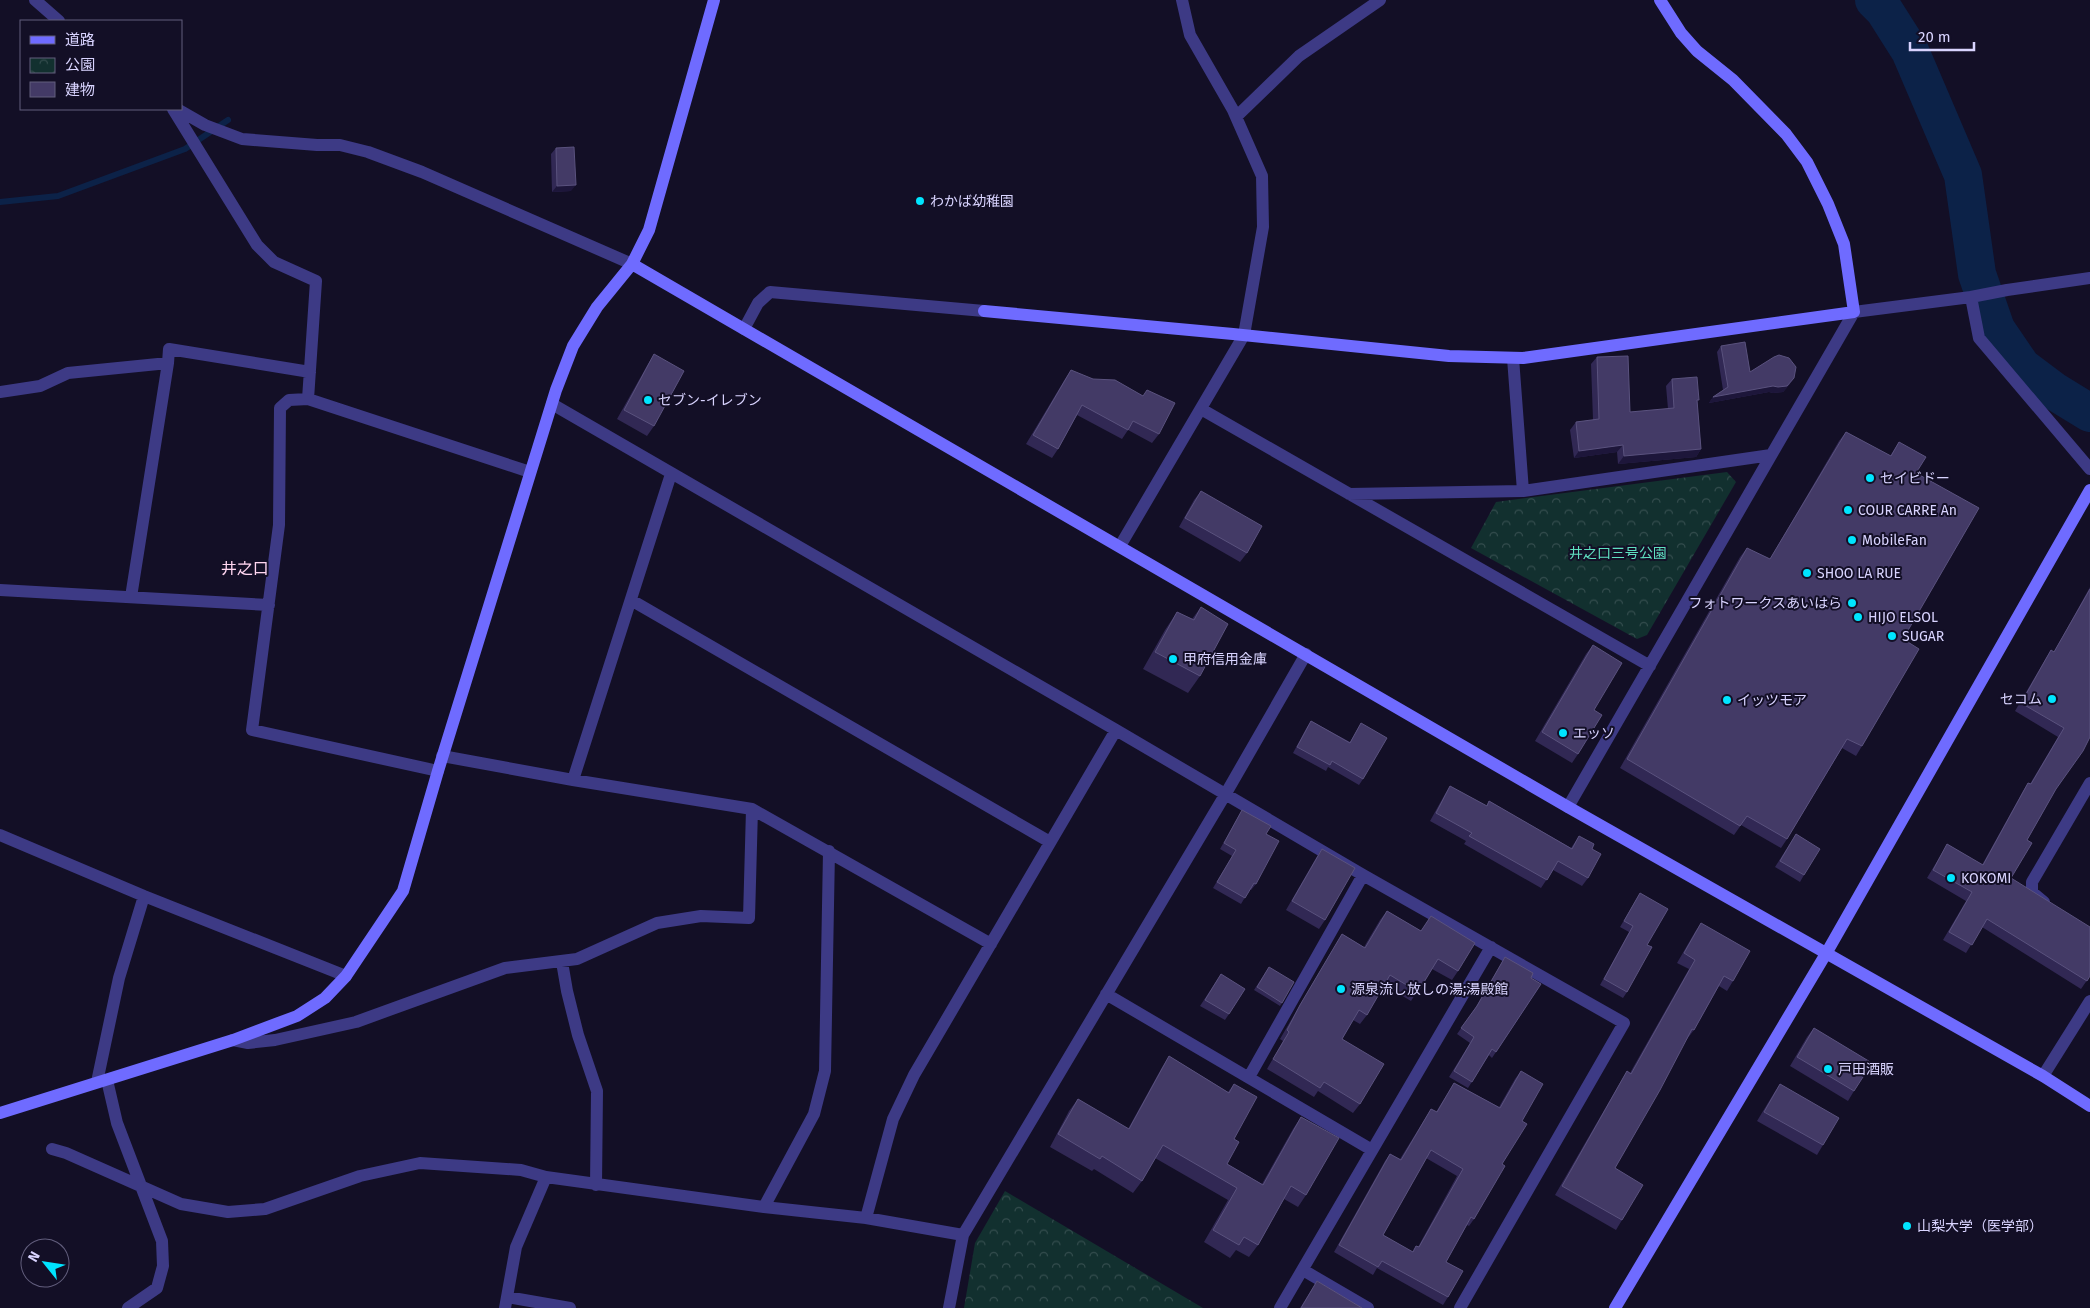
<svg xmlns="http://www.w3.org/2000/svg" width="2090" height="1308" viewBox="0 0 2090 1308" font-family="'Fira Sans','Noto Sans JP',sans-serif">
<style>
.park{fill:url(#park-crowns)}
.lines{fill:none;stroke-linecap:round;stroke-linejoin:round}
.stream{stroke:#0c2248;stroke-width:6}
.river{stroke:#0c2248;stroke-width:38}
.street{stroke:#3d3a85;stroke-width:12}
.secondary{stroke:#6f6bff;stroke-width:12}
.wall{fill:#312854;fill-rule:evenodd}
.shaded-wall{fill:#1d163a}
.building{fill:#433a66;stroke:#5a527e;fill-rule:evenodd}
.poi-dot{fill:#00e5ff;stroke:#130f26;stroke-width:2}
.labels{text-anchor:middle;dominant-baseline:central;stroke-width:4;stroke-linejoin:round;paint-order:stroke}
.poi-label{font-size:14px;fill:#d9d4ff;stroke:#130f26;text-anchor:start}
.park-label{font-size:14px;fill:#5fe0c0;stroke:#130f26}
.quarter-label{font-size:16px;fill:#ffd6f0;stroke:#130f26}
</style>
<defs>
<pattern id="park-crowns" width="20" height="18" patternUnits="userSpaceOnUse" patternTransform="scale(1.25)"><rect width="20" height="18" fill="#12302f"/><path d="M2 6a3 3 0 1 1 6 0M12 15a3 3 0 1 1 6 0" fill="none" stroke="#344d4e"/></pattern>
</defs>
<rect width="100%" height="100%" fill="#130f26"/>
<path class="park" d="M 1727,472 L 1736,482 L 1647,635 L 1637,639 L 1471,548 L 1496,502 Z
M 1005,1191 L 1203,1308 L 964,1308 L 975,1243 Z"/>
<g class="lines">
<path class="stream" d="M 0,202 L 58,196 L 185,149 L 228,120"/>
<path class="river" d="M 1874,0 L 1884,10 L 1910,51 L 1963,175 L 1977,274 L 1996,329 L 2022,367 L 2054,391 L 2090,413"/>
<path class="street" d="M 35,0 L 59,21
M 173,109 L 257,245 L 274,262 L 316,281 L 308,399 L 530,472
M 177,109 L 205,125 L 242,139 L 317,145 L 340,145 L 368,152 L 422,172 L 632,264
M 1236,117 L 1299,56 L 1380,0
M 1971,297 L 1979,338 L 2090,469
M 744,329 L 758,303 L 770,292 L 984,311
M 1513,358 L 1523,491
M 0,392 L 40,386 L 68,373 L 168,363
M 308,399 L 289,400 L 280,408 L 279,525 L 252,730 L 438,771
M 552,404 L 1116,730 L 1363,875 L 1624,1023 L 1460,1308
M 1201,409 L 1650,666
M 1349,494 L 1523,491 L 1771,455
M 1120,546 L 1244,335 L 1263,227 L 1262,176 L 1233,110 L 1190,35 L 1182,0
M 0,590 L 269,605
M 131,597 L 168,363 L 169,349 L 310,372
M 631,600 L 1050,842
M 442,756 L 573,780 L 752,809 L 991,944
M 573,780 L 671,474
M 1568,807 L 1854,312 L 1971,297 L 2007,290 L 2090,278
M 0,835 L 144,896 L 346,976
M 2044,902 L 2032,892 L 2032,882 L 2090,783
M 562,962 L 567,991 L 578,1035 L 597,1091 L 596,1185
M 1106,994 L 1372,1150
M 233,1040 L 248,1043 L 275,1040 L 356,1022 L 505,968 L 577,959 L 657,923 L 701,916 L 749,918 L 752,809
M 2043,1076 L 2090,1001
M 1249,1077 L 1363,875
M 107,1080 L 117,1123 L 162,1241 L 163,1266 L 157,1288 L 128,1308
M 97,1082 L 119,978 L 144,896
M 52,1149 L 66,1153 L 181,1204 L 228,1212 L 265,1209 L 360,1176 L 420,1163 L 521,1170 L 546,1177
M 764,1207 L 814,1114 L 825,1071 L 829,851
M 866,1218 L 893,1119 L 914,1075 L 1116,730
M 1303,1270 L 1368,1308
M 507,1297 L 570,1308
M 505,1308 L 516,1247 L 546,1177 L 764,1207 L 866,1218 L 963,1235
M 949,1308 L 963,1235 L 1225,795 L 1306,654
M 1280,1308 L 1491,947"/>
<path class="secondary" d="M 632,264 L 1568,807 L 2043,1076 L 2090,1106
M 984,311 L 1233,334 L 1449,356 L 1523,358 L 1854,312 L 1844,244 L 1828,204 L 1807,162 L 1786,134 L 1733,80 L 1697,51 L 1681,33 L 1660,0
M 0,1113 L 233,1040 L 297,1016 L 325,998 L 346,976 L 403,891 L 438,771 L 556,390 L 573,346 L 597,307 L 632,264 L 649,230 L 714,0
M 1615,1308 L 1827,952 L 2090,490"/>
</g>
<path class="wall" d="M 556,148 L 571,191 L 552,192 L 551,154 Z
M 1721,346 L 1750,372 L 1790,384 L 1783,392 L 1773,393 L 1769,392 L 1709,403 L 1713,397 L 1723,390 L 1717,352 Z
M 654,354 L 654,426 L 647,436 L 617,419 L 648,364 Z
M 1597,357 L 1630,412 L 1668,409 L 1666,386 L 1672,379 L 1697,403 L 1701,449 L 1696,457 L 1618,464 L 1617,452 L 1574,458 L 1570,430 L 1576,422 L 1593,420 L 1591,364 Z
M 1071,370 L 1159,434 L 1152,443 L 1128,430 L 1122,439 L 1077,415 L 1058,449 L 1052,458 L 1026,444 L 1065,379 Z
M 1846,432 L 1890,456 L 1899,442 L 1916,473 L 1903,639 L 1862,746 L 1856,756 L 1842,748 L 1787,839 L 1781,848 L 1741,825 L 1734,835 L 1620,768 L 1740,557 L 1747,548 L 1770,559 L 1839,441 Z
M 1201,491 L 1247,553 L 1240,562 L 1179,527 L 1194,500 Z
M 2090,587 L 2090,737 L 2056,789 L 2027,840 L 2011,878 L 2090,976 L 2081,989 L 1982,927 L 1966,953 L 1943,940 L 1966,901 L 1927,878 L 1942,853 L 1947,844 L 1982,865 L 2023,791 L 2028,783 L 2030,784 L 2058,737 L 2015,711 L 2046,658 L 2051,650 L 2054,652 Z
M 1201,607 L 1200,676 L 1188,693 L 1143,669 L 1165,630 L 1177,612 L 1192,619 Z
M 1593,645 L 1594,710 L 1578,754 L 1572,763 L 1535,741 L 1586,654 Z
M 1311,721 L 1350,742 L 1361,723 L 1363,779 L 1359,785 L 1328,767 L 1326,771 L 1293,753 L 1307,727 Z
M 1450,786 L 1486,806 L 1489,801 L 1571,848 L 1579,836 L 1592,849 L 1588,878 L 1582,886 L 1553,870 L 1541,888 L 1464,844 L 1466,841 L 1430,821 L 1445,794 Z
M 1242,810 L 1266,834 L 1256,884 L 1251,890 L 1250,889 L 1241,904 L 1213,888 L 1232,856 L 1220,849 L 1238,817 Z
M 1796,834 L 1804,875 L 1800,882 L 1775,867 Z
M 1322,849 L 1325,920 L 1319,929 L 1286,910 L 1316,858 Z
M 1640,893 L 1647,945 L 1627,992 L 1623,998 L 1600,985 L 1629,932 L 1620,927 Z
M 1387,911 L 1421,931 L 1431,916 L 1458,971 L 1452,980 L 1432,969 L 1411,1001 L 1384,985 L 1367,1015 L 1360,1024 L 1353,1020 L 1342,1039 L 1360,1104 L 1353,1113 L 1318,1091 L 1314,1097 L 1267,1069 L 1283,1041 L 1280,1039 L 1294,1015 L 1336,944 L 1342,934 L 1364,947 L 1380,920 Z
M 1701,923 L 1733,981 L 1727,991 L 1719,986 L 1694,1030 L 1687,1039 L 1686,1039 L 1615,1168 L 1622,1220 L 1616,1230 L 1555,1195 L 1621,1081 L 1627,1071 L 1630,1073 L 1689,969 L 1677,963 L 1695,932 Z
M 1505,957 L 1531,978 L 1541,984 L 1492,1058 L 1489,1055 L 1468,1088 L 1449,1077 L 1470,1043 L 1457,1034 L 1474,1010 Z
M 1269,967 L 1282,1003 L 1280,1006 L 1254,990 Z
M 1221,974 L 1229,1014 L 1225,1020 L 1200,1006 Z
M 1814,1028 L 1854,1091 L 1848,1101 L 1790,1066 L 1807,1037 Z
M 1169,1056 L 1228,1092 L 1234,1084 L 1234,1139 L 1227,1164 L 1262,1184 L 1293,1129 L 1301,1117 L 1306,1195 L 1298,1207 L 1284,1199 L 1258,1245 L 1249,1257 L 1236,1250 L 1230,1258 L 1204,1242 L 1228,1200 L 1155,1158 L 1142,1181 L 1133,1193 L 1094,1169 L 1092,1171 L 1050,1147 L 1069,1111 L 1078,1099 L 1128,1129 L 1161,1069 Z
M 1521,1071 L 1522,1121 L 1502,1164 L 1474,1219 L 1469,1226 L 1467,1225 L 1446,1262 L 1448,1297 L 1443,1305 L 1377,1268 L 1373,1275 L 1334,1252 L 1385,1161 L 1390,1154 L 1400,1159 L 1431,1109 L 1436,1112 L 1454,1083 L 1499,1107 L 1515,1079 ZM 1426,1158 L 1457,1176 L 1418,1247 L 1416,1246 L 1412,1252 L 1383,1235 Z
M 1780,1084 L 1823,1145 L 1817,1155 L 1757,1121 L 1774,1093 Z
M 1317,1281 L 1362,1308 L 1300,1308 Z"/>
<path class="shaded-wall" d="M 576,185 L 571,191 L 552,192 L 557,186 Z
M 1794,378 L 1790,384 L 1783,392 L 1773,393 L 1769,392 L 1709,403 L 1713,397 Z
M 1623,445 L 1617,452 L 1574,458 L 1579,451 Z
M 1701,449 L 1696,457 L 1618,464 L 1624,456 Z"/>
<path class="building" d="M 574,147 L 576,185 L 557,186 L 556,148 Z
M 1745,342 L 1750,372 L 1774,357 L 1779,355 L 1789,358 L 1796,367 L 1794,378 L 1787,386 L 1778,387 L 1773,386 L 1713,397 L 1728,387 L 1721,346 Z
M 654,354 L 684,371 L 654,426 L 624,410 Z
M 1628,356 L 1630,412 L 1674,408 L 1672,379 L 1697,377 L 1699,400 L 1697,400 L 1701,449 L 1624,456 L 1623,445 L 1579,451 L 1576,422 L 1599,419 L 1597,357 Z
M 1071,370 L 1093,379 L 1115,380 L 1143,396 L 1147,390 L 1175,403 L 1159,434 L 1133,421 L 1128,430 L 1082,405 L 1058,449 L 1033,435 Z
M 1846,432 L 1891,456 L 1899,442 L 1926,457 L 1916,473 L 1979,508 L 1903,639 L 1919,649 L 1862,746 L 1847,739 L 1787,839 L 1747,816 L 1740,826 L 1627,759 L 1747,548 L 1770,559 Z
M 1201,491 L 1262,526 L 1247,553 L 1185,518 Z
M 2090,589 L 2090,737 L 2083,751 L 2056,789 L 2027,840 L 2032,843 L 2011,878 L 2090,927 L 2090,976 L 2087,981 L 1987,919 L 1972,945 L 1949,932 L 1972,892 L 1933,870 L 1947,844 L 1983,865 L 2028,783 L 2031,784 L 2064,728 L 2021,703 L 2051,650 L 2054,652 Z
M 1201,607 L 1228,624 L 1200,676 L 1155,652 L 1177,612 L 1194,620 Z
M 1593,645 L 1622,663 L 1594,710 L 1602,715 L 1578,754 L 1542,732 Z
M 1311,721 L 1350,743 L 1361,723 L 1387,738 L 1363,779 L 1332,761 L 1330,765 L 1297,747 Z
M 1450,786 L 1487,806 L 1489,801 L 1572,849 L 1579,836 L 1594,844 L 1592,849 L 1601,854 L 1588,878 L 1558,861 L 1547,880 L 1469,836 L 1472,833 L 1436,813 Z
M 1242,810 L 1271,826 L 1266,834 L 1279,841 L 1256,884 L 1254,883 L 1245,898 L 1217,882 L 1236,850 L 1224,843 Z
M 1796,834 L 1820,849 L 1804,875 L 1780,861 Z
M 1322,849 L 1355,868 L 1325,920 L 1292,901 Z
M 1640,893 L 1668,909 L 1647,945 L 1652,947 L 1627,992 L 1604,979 L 1633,926 L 1624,921 Z
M 1387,911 L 1421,931 L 1431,916 L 1475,943 L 1458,971 L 1438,959 L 1418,992 L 1390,975 L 1367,1015 L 1359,1010 L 1342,1039 L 1384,1064 L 1360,1104 L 1324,1082 L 1320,1088 L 1273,1059 L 1289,1032 L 1287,1030 L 1300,1005 L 1342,934 L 1365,948 Z
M 1701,923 L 1750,951 L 1733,981 L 1724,976 L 1694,1030 L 1692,1029 L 1660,1090 L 1615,1168 L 1643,1185 L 1622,1220 L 1562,1186 L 1627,1071 L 1631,1074 L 1695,960 L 1684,953 Z
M 1505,957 L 1533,973 L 1531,978 L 1541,984 L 1496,1052 L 1492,1049 L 1472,1082 L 1454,1071 L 1474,1037 L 1461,1028 L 1477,1006 Z
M 1269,967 L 1294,982 L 1282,1003 L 1257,987 Z
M 1221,974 L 1245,989 L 1229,1014 L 1205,1000 Z
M 1814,1028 L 1872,1063 L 1854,1091 L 1797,1057 Z
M 1169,1056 L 1229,1093 L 1234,1084 L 1257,1097 L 1234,1139 L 1239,1142 L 1227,1164 L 1263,1185 L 1301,1117 L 1339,1138 L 1306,1195 L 1291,1186 L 1258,1245 L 1244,1237 L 1239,1245 L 1213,1230 L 1237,1188 L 1163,1145 L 1142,1181 L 1102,1156 L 1100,1159 L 1058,1134 L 1078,1099 L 1129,1129 Z
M 1521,1071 L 1543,1084 L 1522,1121 L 1527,1124 L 1502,1164 L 1505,1166 L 1474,1219 L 1471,1217 L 1446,1262 L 1463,1271 L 1448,1297 L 1382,1261 L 1378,1267 L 1339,1245 L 1390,1154 L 1401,1160 L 1431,1109 L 1437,1112 L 1454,1083 L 1500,1108 ZM 1431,1150 L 1463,1169 L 1419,1247 L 1416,1246 L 1413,1252 L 1383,1235 Z
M 1780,1084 L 1839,1118 L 1823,1145 L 1764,1112 Z
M 1317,1281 L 1362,1308 L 1301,1308 Z"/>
<g class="poi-dot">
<circle cx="920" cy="201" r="5"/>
<circle cx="648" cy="400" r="5"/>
<circle cx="1870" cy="478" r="5"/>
<circle cx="1848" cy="510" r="5"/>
<circle cx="1852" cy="540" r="5"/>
<circle cx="1807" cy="573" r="5"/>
<circle cx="1852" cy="603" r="5"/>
<circle cx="1858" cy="617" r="5"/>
<circle cx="1892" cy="636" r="5"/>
<circle cx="1173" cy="659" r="5"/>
<circle cx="2052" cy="699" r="5"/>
<circle cx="1727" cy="700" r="5"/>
<circle cx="1563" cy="733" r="5"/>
<circle cx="1951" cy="878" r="5"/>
<circle cx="1341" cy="989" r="5"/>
<circle cx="1828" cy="1069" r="5"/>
<circle cx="1907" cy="1226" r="5"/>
</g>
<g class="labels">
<g class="poi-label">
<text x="930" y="201">わかば幼稚園</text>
<text x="658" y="400">セブン-イレブン</text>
<text x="1880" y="478">セイビドー</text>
<text x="1858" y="510">COUR CARRE An</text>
<text x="1862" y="540">MobileFan</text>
<text x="1817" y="573">SHOO LA RUE</text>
<text x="1842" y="603" text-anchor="end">フォトワークスあいはら</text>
<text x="1868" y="617">HIJO ELSOL</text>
<text x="1902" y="636">SUGAR</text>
<text x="1183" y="659">甲府信用金庫</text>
<text x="2042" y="699" text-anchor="end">セコム</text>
<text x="1737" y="700">イッツモア</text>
<text x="1573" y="733">エッソ</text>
<text x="1961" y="878">KOKOMI</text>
<text x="1351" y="989">源泉流し放しの湯;湯殿館</text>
<text x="1838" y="1069">戸田酒販</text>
<text x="1917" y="1226">山梨大学（医学部）</text>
</g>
<g class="park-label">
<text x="1618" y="553">井之口三号公園</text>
</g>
<g class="quarter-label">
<text x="245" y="568">井之口</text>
</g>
</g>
<rect x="20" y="20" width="162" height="90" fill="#130f26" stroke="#625e7d"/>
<rect x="30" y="36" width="25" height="8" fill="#6f6bff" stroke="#625e7d"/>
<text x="65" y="45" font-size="15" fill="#d9d4ff">道路</text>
<rect x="30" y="58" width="25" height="15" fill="url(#park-crowns)" stroke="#625e7d"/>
<text x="65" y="70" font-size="15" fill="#d9d4ff">公園</text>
<rect x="30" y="82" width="25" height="15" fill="#433a66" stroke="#625e7d"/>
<text x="65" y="95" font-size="15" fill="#d9d4ff">建物</text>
<g transform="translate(45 1263) rotate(300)"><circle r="24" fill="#130f26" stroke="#625e7d"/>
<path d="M0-4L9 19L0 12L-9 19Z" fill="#00e5ff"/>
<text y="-8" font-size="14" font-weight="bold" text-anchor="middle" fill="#d9d4ff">N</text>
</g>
<path d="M1910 42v8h64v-8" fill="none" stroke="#d9d4ff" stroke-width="2.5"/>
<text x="1918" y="42" font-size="15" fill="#d9d4ff" stroke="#130f26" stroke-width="4" paint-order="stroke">20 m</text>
</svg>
